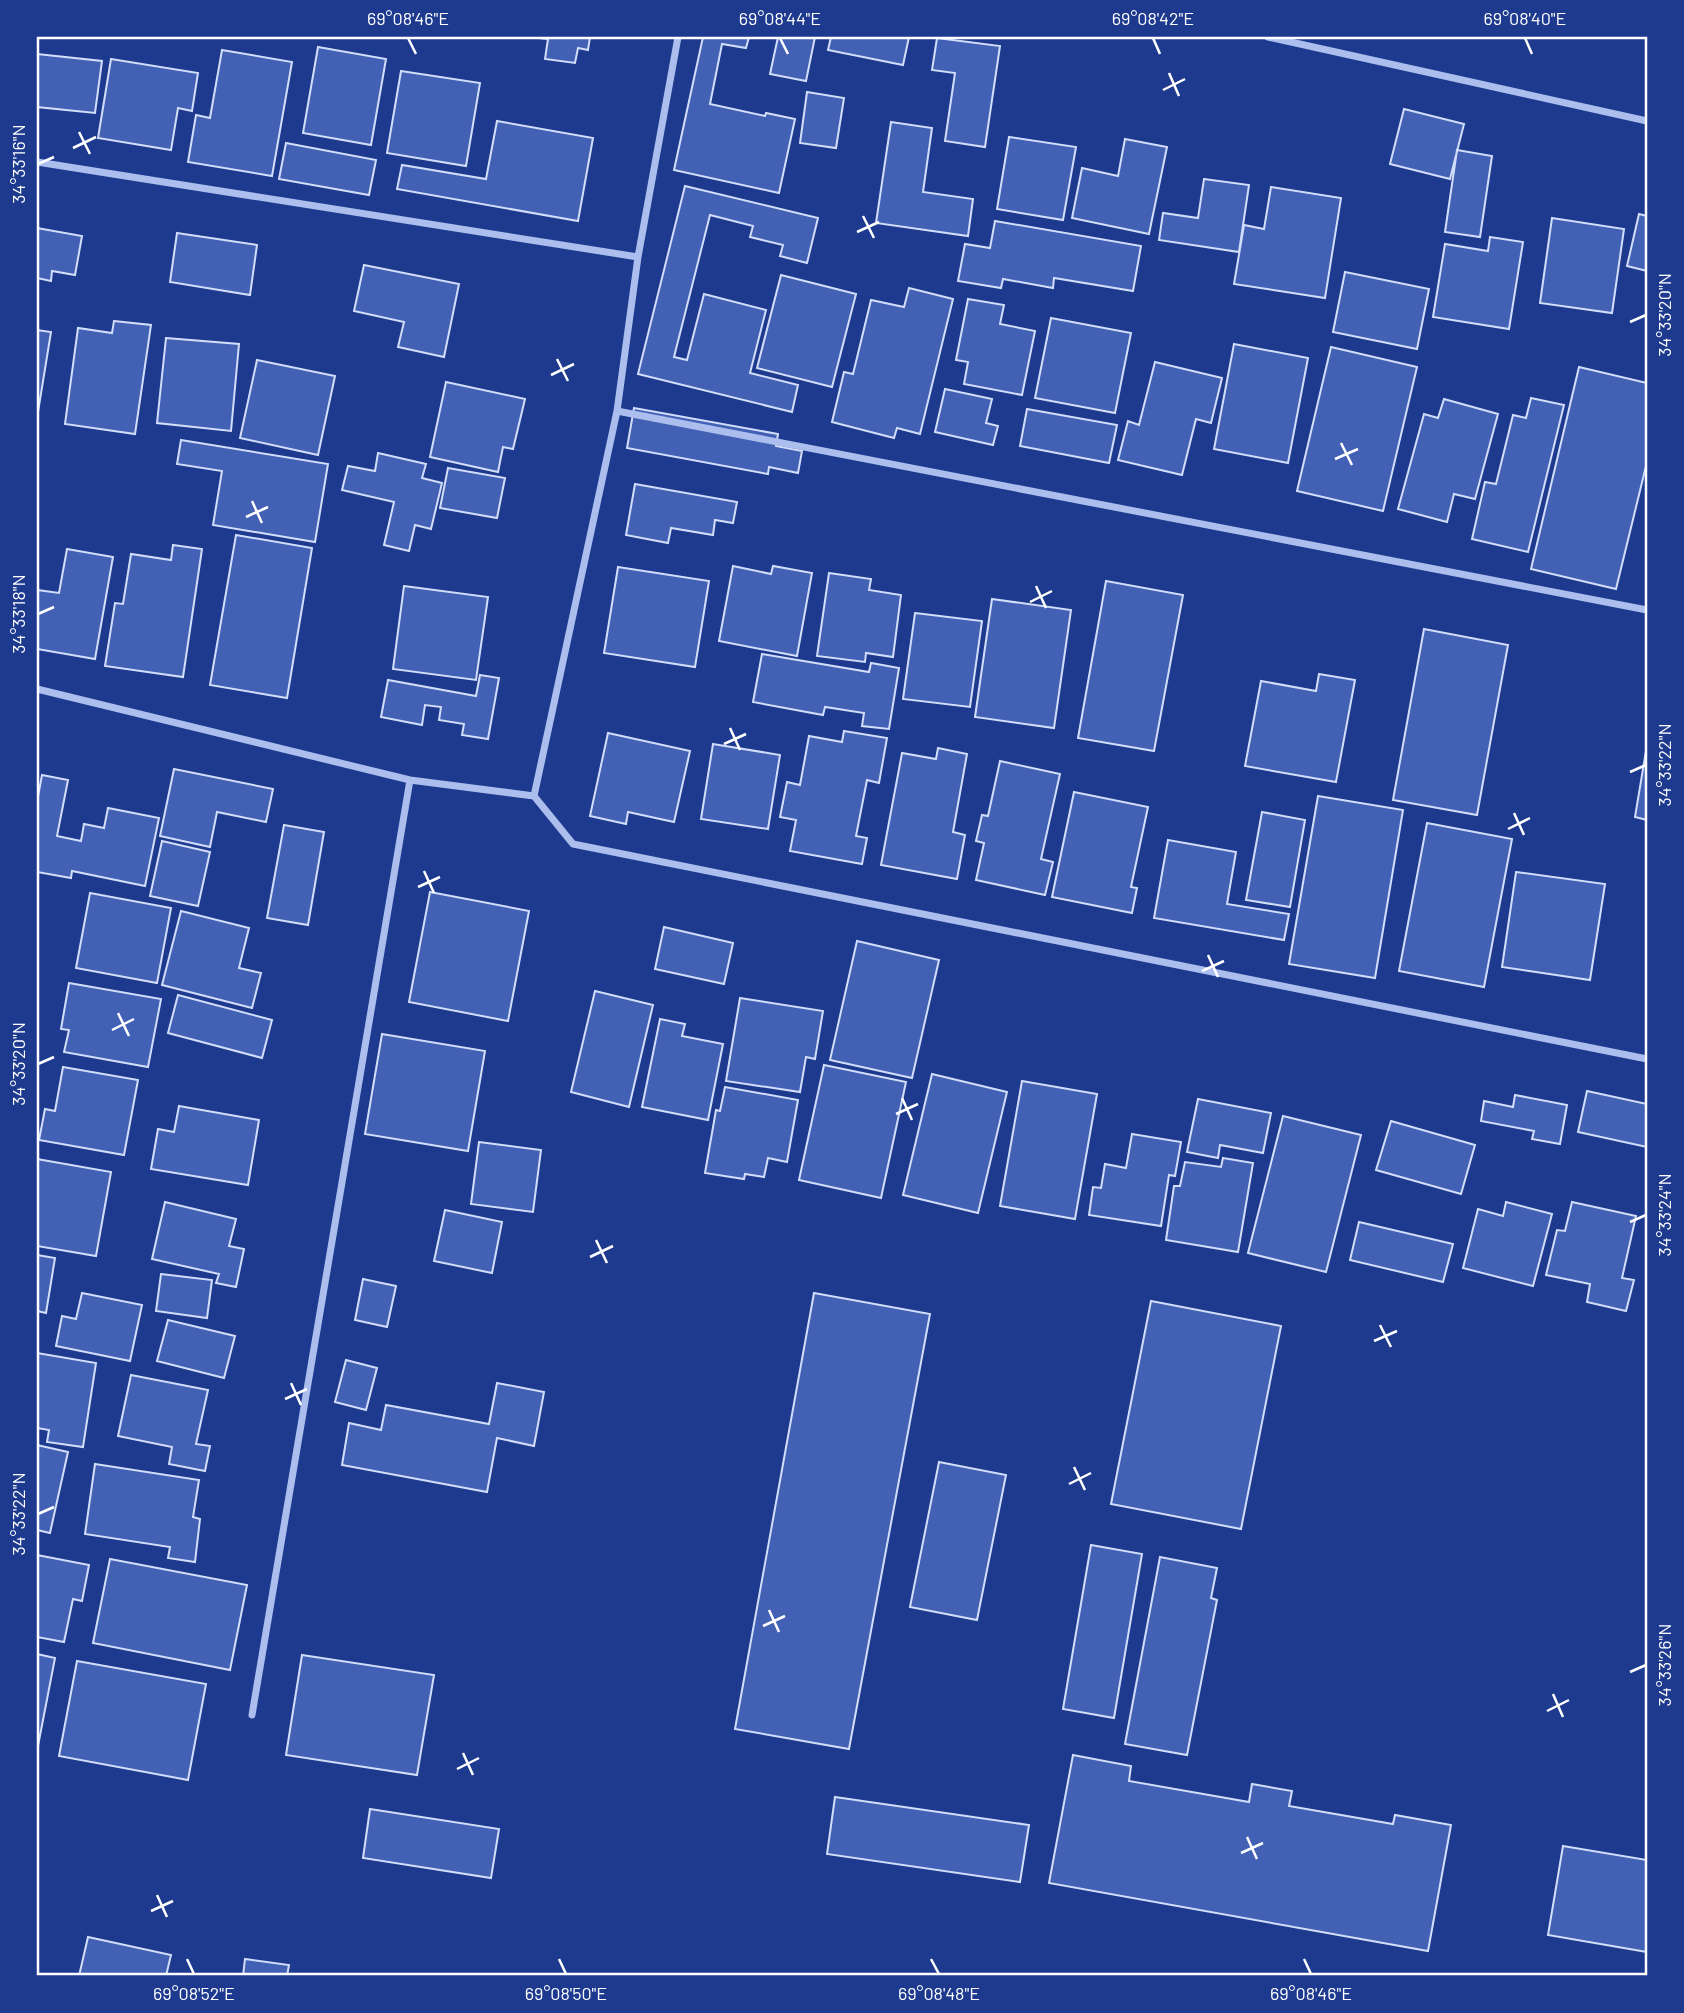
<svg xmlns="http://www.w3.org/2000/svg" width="1684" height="2013" viewBox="0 0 1684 2013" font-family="Barlow,sans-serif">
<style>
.building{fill:#4261b5;stroke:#d2ddfa;stroke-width:2}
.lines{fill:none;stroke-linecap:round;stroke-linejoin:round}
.street{stroke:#acbeed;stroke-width:7}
.ticks{fill:none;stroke:#fff;stroke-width:2.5}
.neatline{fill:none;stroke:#fff;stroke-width:2.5}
.ticks-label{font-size:18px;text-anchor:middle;fill:#fff}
</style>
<rect width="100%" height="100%" fill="#1d3a8f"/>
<path class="building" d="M 529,37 L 590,37 L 588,50 L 578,48 L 575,63 L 545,59 L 548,39 Z
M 703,37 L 749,37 L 746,48 L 722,44 L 710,104 L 765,116 L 766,113 L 795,119 L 779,193 L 674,170 Z
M 778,37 L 815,37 L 806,81 L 770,74 Z
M 831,37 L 909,37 L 903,65 L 828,50 Z
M 937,38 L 1000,46 L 985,147 L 945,141 L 955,73 L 932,70 Z
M 318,47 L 386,59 L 371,145 L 303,133 Z
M 222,50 L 292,62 L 272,176 L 188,162 L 196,115 L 210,118 Z
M 37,54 L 102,61 L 95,113 L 37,107 Z
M 111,59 L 198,73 L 192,111 L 178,108 L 171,150 L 98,138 Z
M 401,71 L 480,83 L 466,166 L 387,153 Z
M 807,92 L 844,98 L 836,148 L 800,143 Z
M 1404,109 L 1464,124 L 1450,179 L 1390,164 Z
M 497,121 L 593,138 L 578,221 L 397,189 L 402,165 L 486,179 Z
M 891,122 L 932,128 L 923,192 L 973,199 L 968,236 L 876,223 Z
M 1009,137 L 1076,147 L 1063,220 L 997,209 Z
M 1125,139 L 1167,147 L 1149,234 L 1072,218 L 1082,168 L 1118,176 Z
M 286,143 L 376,160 L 369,195 L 279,179 Z
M 1457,150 L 1492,156 L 1480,237 L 1445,232 Z
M 1204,179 L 1249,185 L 1239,252 L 1159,240 L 1163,213 L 1198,218 Z
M 685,186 L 818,218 L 807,263 L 780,256 L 783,245 L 750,237 L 753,226 L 710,215 L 674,357 L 687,360 L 704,294 L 766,310 L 750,373 L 798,385 L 792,412 L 638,374 Z
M 1271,187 L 1341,198 L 1325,298 L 1234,284 L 1244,225 L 1264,229 Z
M 1639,214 L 1647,216 L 1647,271 L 1627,266 Z
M 1552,218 L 1624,229 L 1612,313 L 1540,303 Z
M 995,221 L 1141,246 L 1133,291 L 1054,278 L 1053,288 L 1003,279 L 1001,288 L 958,281 L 965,244 L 990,248 Z
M 37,228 L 82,236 L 75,275 L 52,271 L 51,281 L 37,278 Z
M 177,233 L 257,245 L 250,295 L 170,282 Z
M 1490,237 L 1523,242 L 1509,329 L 1433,317 L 1445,244 L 1488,251 Z
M 364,265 L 459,284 L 444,357 L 398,347 L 404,322 L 354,311 Z
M 1345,272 L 1429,289 L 1417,349 L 1333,332 Z
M 781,275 L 856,294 L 832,387 L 757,368 Z
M 909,288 L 953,299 L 920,434 L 897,428 L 894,438 L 832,422 L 844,372 L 853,374 L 871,300 L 904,307 Z
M 968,299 L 1004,305 L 1000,324 L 1035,331 L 1022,395 L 964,384 L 968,362 L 956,360 Z
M 1051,318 L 1131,333 L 1115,413 L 1035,398 Z
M 114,321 L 151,325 L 135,434 L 65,424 L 78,328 L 112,333 Z
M 37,330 L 51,332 L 38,412 L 37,411 Z
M 166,338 L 239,344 L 231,431 L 157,423 Z
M 1234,344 L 1308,358 L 1288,463 L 1214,449 Z
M 1331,347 L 1417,367 L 1383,511 L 1297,491 Z
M 257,360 L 335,376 L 318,455 L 240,438 Z
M 1155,362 L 1222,378 L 1211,423 L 1196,419 L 1182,475 L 1118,460 L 1128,421 L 1139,425 Z
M 1579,367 L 1647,383 L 1647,462 L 1616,589 L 1531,569 Z
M 446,382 L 525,399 L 513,449 L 503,447 L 498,472 L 430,457 Z
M 945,389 L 992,399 L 986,423 L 998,426 L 993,445 L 935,432 Z
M 1531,398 L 1564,405 L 1528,552 L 1472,539 L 1485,482 L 1496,484 L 1513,415 L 1526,418 Z
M 1444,399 L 1498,414 L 1475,499 L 1454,494 L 1447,522 L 1398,509 L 1424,414 L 1438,418 Z
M 634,408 L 778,434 L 776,446 L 802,451 L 798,473 L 769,467 L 768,474 L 627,448 Z
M 1027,409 L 1117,425 L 1109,463 L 1020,446 Z
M 181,440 L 328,464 L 315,542 L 213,525 L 222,471 L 177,464 Z
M 378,453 L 426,464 L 422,478 L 442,483 L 431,529 L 415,525 L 409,551 L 384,545 L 394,502 L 342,490 L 348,466 L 375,471 Z
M 448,468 L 505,478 L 497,518 L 440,508 Z
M 635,484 L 737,502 L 733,523 L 715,520 L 713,535 L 671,528 L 668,543 L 626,535 Z
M 236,535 L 312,548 L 287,698 L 210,685 Z
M 173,545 L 202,549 L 183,677 L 105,666 L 115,603 L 123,604 L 131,554 L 171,560 Z
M 67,549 L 113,557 L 95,659 L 37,649 L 37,590 L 59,593 Z
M 733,566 L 771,574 L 773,566 L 812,573 L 797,656 L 719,641 Z
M 618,567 L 709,581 L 695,667 L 604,653 Z
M 829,573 L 871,579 L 869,590 L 901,595 L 893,657 L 866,653 L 865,662 L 817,656 Z
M 1106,581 L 1183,595 L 1154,751 L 1078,738 Z
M 404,586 L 488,597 L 476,680 L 393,669 Z
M 992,599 L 1071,610 L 1054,728 L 975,717 Z
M 915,613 L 982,621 L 970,707 L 903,699 Z
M 1424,629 L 1508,645 L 1477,815 L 1393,800 Z
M 762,654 L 869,672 L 871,663 L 899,668 L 889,729 L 862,726 L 864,713 L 825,707 L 823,715 L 753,702 Z
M 1319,674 L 1355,680 L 1336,782 L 1245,766 L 1261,681 L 1316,691 Z
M 480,675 L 499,678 L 488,739 L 462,735 L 464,724 L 439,720 L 441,707 L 425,705 L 422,725 L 381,717 L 388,680 L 476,696 Z
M 844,731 L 887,738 L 879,783 L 867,780 L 856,836 L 867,838 L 862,864 L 790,851 L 796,820 L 780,817 L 787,782 L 800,785 L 809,736 L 842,742 Z
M 608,733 L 690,751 L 674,822 L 628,812 L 626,824 L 590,816 Z
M 713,744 L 780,755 L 768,829 L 701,819 Z
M 1647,745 L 1647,820 L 1635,817 Z
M 938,748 L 967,754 L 953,832 L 965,835 L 957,879 L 881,865 L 902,753 L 936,759 Z
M 1000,761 L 1060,774 L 1041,859 L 1053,862 L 1045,895 L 976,880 L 984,843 L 976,841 L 982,815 L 988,816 Z
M 174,769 L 273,789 L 266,822 L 217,812 L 210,847 L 160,836 Z
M 42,775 L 68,780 L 57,836 L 81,841 L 84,824 L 104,828 L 108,808 L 159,818 L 145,886 L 72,871 L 71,878 L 37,872 L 37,802 Z
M 1074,792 L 1148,807 L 1131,887 L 1137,888 L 1132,913 L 1052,897 Z
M 1318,796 L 1403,810 L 1375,978 L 1289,964 Z
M 1262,812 L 1305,820 L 1290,907 L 1246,900 Z
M 1427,823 L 1512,839 L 1484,987 L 1399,971 Z
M 284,825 L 324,832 L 308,925 L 267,918 Z
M 1168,840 L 1236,852 L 1227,904 L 1289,914 L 1284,940 L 1154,918 Z
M 162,841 L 210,852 L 198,906 L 150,896 Z
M 1516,872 L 1605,884 L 1590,980 L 1502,967 Z
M 430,892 L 529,911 L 508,1021 L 409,1002 Z
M 90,893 L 171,908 L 157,983 L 76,968 Z
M 181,911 L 249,928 L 239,968 L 261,973 L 252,1008 L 162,985 Z
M 664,927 L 733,943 L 724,984 L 655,969 Z
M 857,941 L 939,960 L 912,1078 L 830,1060 Z
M 69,983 L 161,999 L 148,1067 L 64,1052 L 69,1030 L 61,1029 Z
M 595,991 L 653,1005 L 629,1107 L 571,1092 Z
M 178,995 L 272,1020 L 262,1058 L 168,1033 Z
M 740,998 L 823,1011 L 815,1059 L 806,1057 L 800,1092 L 726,1081 Z
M 660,1019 L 685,1024 L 682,1036 L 723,1044 L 708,1120 L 642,1107 Z
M 382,1034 L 485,1051 L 468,1151 L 365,1134 Z
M 824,1065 L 906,1082 L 881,1198 L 799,1180 Z
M 63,1067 L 138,1080 L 124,1155 L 39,1140 L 45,1109 L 55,1111 Z
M 932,1074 L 1007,1092 L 978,1213 L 903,1195 Z
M 1022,1081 L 1097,1094 L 1075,1219 L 1000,1206 Z
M 725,1087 L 798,1100 L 787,1162 L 768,1158 L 764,1177 L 745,1174 L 744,1179 L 705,1173 L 716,1110 L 720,1111 Z
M 1587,1091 L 1647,1104 L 1647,1147 L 1578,1132 Z
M 1515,1095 L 1567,1105 L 1560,1144 L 1532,1139 L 1534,1131 L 1481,1121 L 1484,1101 L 1513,1107 Z
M 1198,1099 L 1271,1113 L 1263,1153 L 1220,1145 L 1218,1158 L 1187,1152 Z
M 179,1106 L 259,1120 L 248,1185 L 151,1169 L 158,1129 L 174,1132 Z
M 1283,1116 L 1361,1135 L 1326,1272 L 1248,1253 Z
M 1391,1121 L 1475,1145 L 1461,1194 L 1376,1170 Z
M 1132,1134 L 1181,1142 L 1175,1176 L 1169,1175 L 1161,1226 L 1089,1215 L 1093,1187 L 1101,1188 L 1105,1164 L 1126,1168 Z
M 479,1142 L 541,1150 L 533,1212 L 471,1204 Z
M 1223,1158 L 1253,1163 L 1238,1252 L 1166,1240 L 1174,1186 L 1180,1186 L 1185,1162 L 1221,1167 Z
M 37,1159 L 111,1172 L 96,1256 L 37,1246 Z
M 165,1202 L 236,1219 L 229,1246 L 244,1249 L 236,1287 L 216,1283 L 219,1274 L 152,1259 Z
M 1506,1202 L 1552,1214 L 1533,1286 L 1463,1268 L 1478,1209 L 1503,1216 Z
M 1572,1202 L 1636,1216 L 1622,1278 L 1634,1280 L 1626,1311 L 1587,1302 L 1590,1284 L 1546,1275 L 1557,1230 L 1565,1231 Z
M 445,1210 L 502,1222 L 492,1273 L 434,1261 Z
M 1359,1222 L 1453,1244 L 1443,1282 L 1350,1260 Z
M 37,1255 L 55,1258 L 46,1313 L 37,1311 Z
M 161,1274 L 212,1280 L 207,1318 L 156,1311 Z
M 363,1279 L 396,1286 L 387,1327 L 355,1320 Z
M 82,1293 L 142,1305 L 130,1361 L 56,1346 L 62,1316 L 76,1319 Z
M 814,1293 L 930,1314 L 849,1749 L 735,1729 Z
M 1151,1301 L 1281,1326 L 1241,1529 L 1111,1504 Z
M 168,1320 L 235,1336 L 224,1378 L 157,1361 Z
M 37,1353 L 96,1363 L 83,1447 L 47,1442 L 49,1430 L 37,1428 Z
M 346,1360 L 377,1368 L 366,1410 L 335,1402 Z
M 131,1375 L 208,1390 L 196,1444 L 210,1446 L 205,1471 L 169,1464 L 172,1447 L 118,1436 Z
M 497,1383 L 544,1392 L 534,1446 L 497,1438 L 487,1492 L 342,1465 L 349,1423 L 381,1430 L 386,1405 L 489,1424 Z
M 37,1445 L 68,1452 L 50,1533 L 37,1530 Z
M 939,1462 L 1006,1475 L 977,1620 L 910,1607 Z
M 95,1464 L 199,1480 L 193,1517 L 200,1519 L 195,1562 L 168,1558 L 170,1547 L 85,1534 Z
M 1091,1545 L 1142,1554 L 1114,1718 L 1063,1709 Z
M 37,1555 L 89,1565 L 82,1601 L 73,1599 L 64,1642 L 37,1637 Z
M 1160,1557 L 1217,1568 L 1211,1598 L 1217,1600 L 1187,1755 L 1125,1744 Z
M 110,1559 L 247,1585 L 230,1670 L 93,1643 Z
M 37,1654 L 55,1658 L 37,1751 Z
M 302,1655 L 434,1675 L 417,1775 L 286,1755 Z
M 77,1661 L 206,1684 L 188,1780 L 59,1756 Z
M 1073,1755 L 1131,1766 L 1129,1781 L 1249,1802 L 1252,1784 L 1292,1791 L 1289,1806 L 1393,1824 L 1395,1815 L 1451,1825 L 1428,1951 L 1049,1883 Z
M 835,1797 L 1029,1825 L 1020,1882 L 827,1854 Z
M 370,1809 L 499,1829 L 491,1878 L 363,1858 Z
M 1563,1846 L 1647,1860 L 1647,1952 L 1548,1935 Z
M 88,1937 L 171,1955 L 166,1976 L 79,1976 Z
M 245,1959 L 289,1965 L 287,1976 L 243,1976 Z"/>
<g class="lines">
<path class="street" d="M 1268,37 L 1647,121
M 37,162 L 638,257
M 617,411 L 1647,610
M 37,689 L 410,780 L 534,796 L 573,844 L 1647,1059
M 534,796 L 617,411 L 638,257 L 678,37
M 252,1715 L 410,780"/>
</g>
<path class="ticks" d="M 408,38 L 416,54M 780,38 L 788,54M 1153,38 L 1160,54M 1525,38 L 1532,54M 1169,73 L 1179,96M 1163,90 L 1185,79M 79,132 L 90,154M 73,148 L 96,137M 38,164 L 54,157M 863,216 L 874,238M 857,232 L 879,222M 1630,322 L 1646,315M 557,359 L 568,381M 551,375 L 574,364M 1341,443 L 1352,465M 1335,459 L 1358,449M 252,501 L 262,523M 246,517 L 268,507M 1036,586 L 1046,608M 1030,602 L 1052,591M 38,614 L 54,607M 730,728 L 740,750M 724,744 L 746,734M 1630,772 L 1646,765M 1514,813 L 1524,835M 1508,829 L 1530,818M 424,871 L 434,893M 418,887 L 440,877M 1208,955 L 1218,977M 1202,971 L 1224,961M 118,1013 L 129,1036M 112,1030 L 134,1019M 38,1064 L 54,1057M 902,1098 L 912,1120M 896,1114 L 918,1104M 1630,1222 L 1646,1215M 596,1240 L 607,1263M 590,1257 L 613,1246M 1380,1325 L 1391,1347M 1374,1341 L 1397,1331M 291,1383 L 301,1405M 285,1399 L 307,1389M 1074,1467 L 1085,1490M 1069,1484 L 1091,1473M 38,1514 L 54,1507M 769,1610 L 779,1632M 763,1626 L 785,1616M 1630,1672 L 1646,1665M 1553,1694 L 1563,1717M 1547,1711 L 1569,1700M 463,1753 L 473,1775M 457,1769 L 479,1758M 1247,1837 L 1257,1859M 1241,1853 L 1263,1843M 157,1895 L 167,1917M 151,1911 L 173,1901M 187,1959 L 194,1974M 559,1959 L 566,1974M 931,1959 L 939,1974M 1304,1959 L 1311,1974"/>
<rect width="1684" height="2013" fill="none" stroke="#1d3a8f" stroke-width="77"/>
<rect x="38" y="38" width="1608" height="1936" class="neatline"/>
<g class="ticks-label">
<text x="408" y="25">69°08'46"E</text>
<text x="780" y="25">69°08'44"E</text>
<text x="1153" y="25">69°08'42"E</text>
<text x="1525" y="25">69°08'40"E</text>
<text transform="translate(19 164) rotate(-90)" y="6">34°33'16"N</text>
<text transform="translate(1665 315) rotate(-90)" y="6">34°33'20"N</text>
<text transform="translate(19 614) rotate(-90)" y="6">34°33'18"N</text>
<text transform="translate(1665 765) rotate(-90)" y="6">34°33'22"N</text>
<text transform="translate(19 1064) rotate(-90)" y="6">34°33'20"N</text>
<text transform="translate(1665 1215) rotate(-90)" y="6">34°33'24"N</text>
<text transform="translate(19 1514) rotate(-90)" y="6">34°33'22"N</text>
<text transform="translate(1665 1665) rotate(-90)" y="6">34°33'26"N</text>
<text x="194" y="2000">69°08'52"E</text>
<text x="566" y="2000">69°08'50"E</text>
<text x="939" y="2000">69°08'48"E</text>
<text x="1311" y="2000">69°08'46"E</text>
</g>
</svg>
